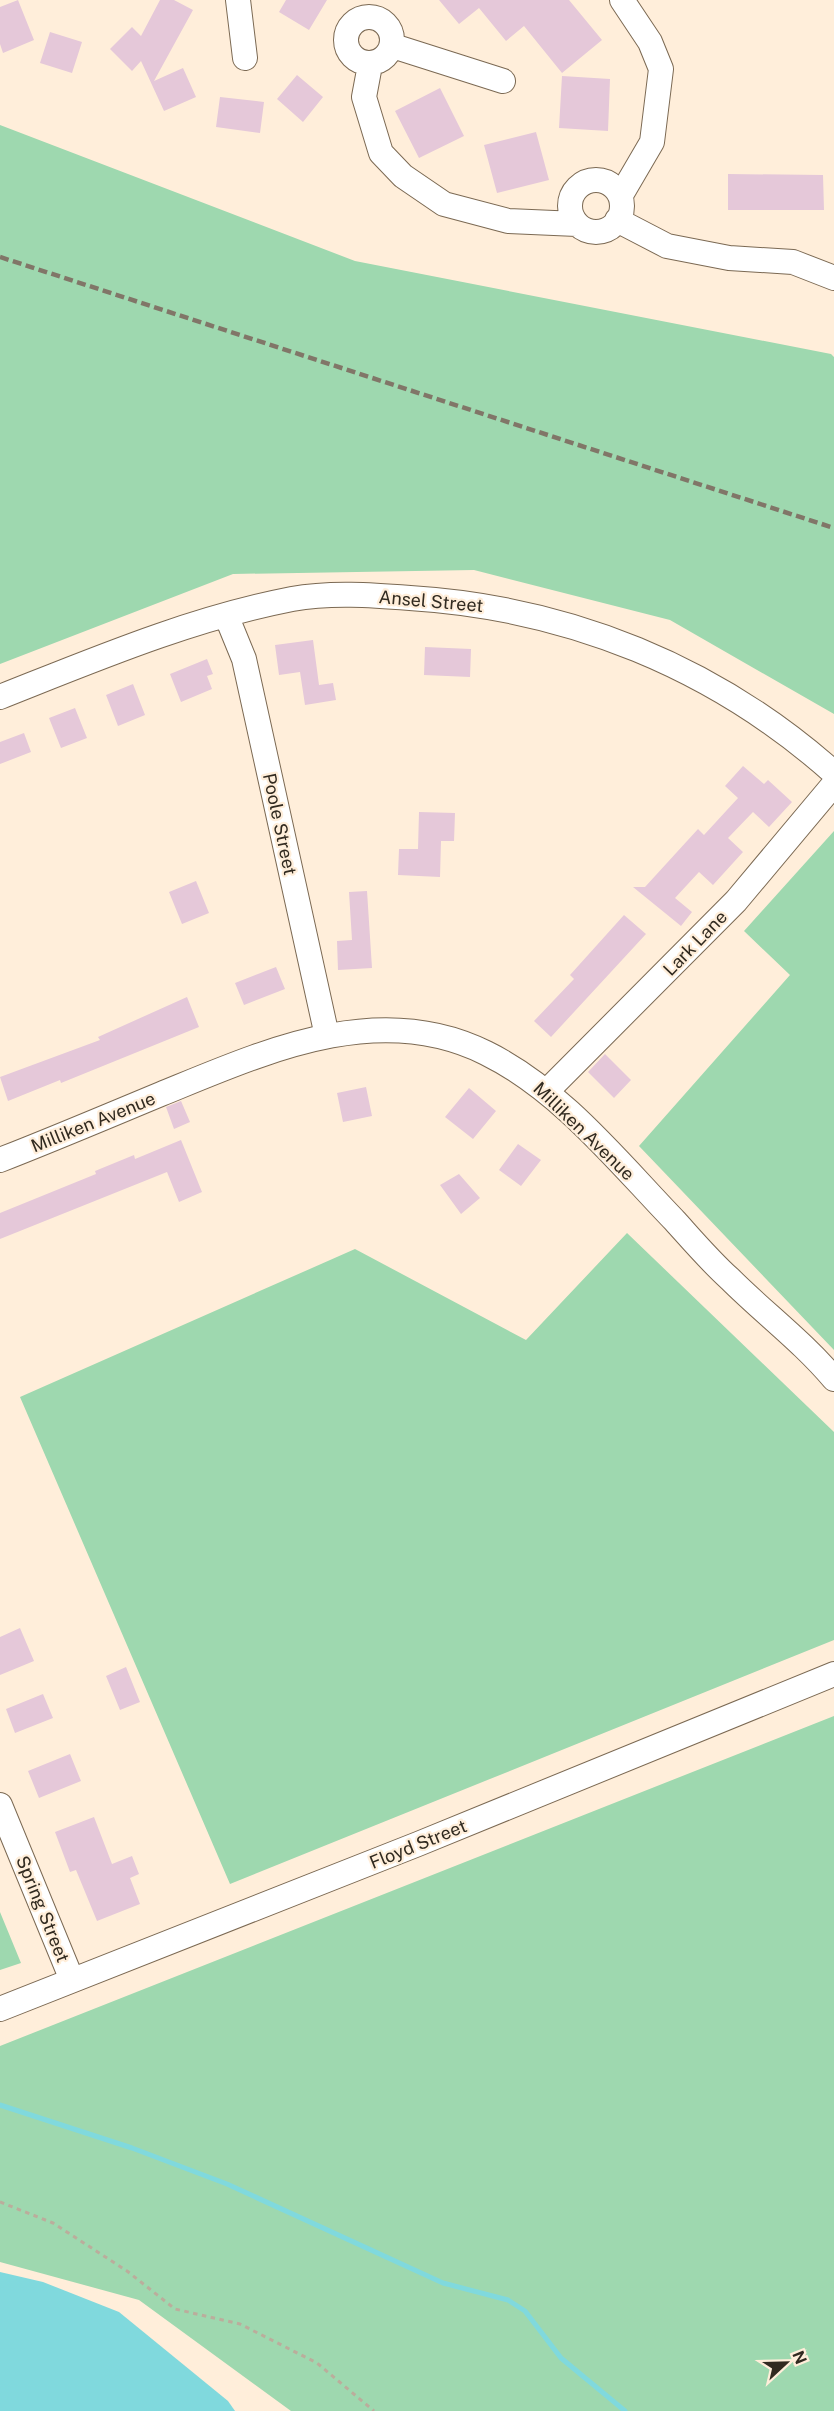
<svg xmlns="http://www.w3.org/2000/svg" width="834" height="2411" viewBox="0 0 834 2411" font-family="'Public Sans',sans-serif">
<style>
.green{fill:#9ed8af}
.water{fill:#80d9dd}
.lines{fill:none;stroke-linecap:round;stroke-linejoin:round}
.stream{stroke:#80d9dd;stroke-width:5}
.building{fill:#e5c8d9}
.minor-casing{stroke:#7b6953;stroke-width:26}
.path{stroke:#bbad9c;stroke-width:3;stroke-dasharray:4.5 4.5;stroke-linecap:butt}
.minor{stroke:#fff;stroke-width:24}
.rail{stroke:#817668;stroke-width:4.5;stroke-dasharray:9 4.5;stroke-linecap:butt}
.labels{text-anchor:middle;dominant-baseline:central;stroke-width:4.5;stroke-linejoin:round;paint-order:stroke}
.street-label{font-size:18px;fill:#312a20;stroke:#ffeeda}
</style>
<rect width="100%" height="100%" fill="#ffeeda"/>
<path class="green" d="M 0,125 L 355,261 L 831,354 L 834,357 L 834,714 L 670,620 L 474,570 L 233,574 L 0,664 Z
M 834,831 L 834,1350 L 639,1146 L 790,975 L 744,931 Z
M 627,1233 L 834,1432 L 834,1640 L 230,1884 L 20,1397 L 355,1249 L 526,1340 Z
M 834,1716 L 834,2411 L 291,2411 L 139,2300 L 0,2262 L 0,2046 Z
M 0,1912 L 21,1963 L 0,1970 Z"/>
<path class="water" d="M 0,2272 L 43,2282 L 119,2312 L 228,2401 L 235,2411 L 0,2411 Z"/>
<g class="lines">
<path class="stream" d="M 0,2105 L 132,2148 L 227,2184 L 443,2283 L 508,2300 L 525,2311 L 561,2358 L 625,2411"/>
</g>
<path class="building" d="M 18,0 L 34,40 L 3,53 L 0,44 L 0,7 Z
M 160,0 L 174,0 L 193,10 L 154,81 L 183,68 L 196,97 L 164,111 L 141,61 L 132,71 L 110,49 L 132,27 L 141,36 Z
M 286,0 L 327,0 L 309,30 L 279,12 Z
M 439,0 L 569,0 L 602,40 L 562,73 L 524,26 L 506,41 L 479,8 L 459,24 Z
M 50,32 L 82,42 L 72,73 L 40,63 Z
M 297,75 L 323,97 L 303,122 L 277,99 Z
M 562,76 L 610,79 L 608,131 L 559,128 Z
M 440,88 L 464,136 L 419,158 L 395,111 Z
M 220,97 L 264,102 L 260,133 L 216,127 Z
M 536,132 L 549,180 L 497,193 L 484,145 Z
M 728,174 L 823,175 L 824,210 L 728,210 Z
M 313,640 L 319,685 L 333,683 L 336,700 L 305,705 L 300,672 L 279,675 L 275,645 Z
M 425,647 L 471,649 L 470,677 L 424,675 Z
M 207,659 L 213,674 L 207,676 L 212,689 L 181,702 L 170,674 Z
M 133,684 L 145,715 L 118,726 L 106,695 Z
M 75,708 L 87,738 L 61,748 L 49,718 Z
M 24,733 L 31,752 L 0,764 L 0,742 Z
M 743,766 L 764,784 L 768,780 L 792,802 L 769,827 L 753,812 L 728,838 L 743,852 L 713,885 L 699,872 L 675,898 L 692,912 L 681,926 L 633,887 L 645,887 L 698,829 L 704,835 L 738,798 L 725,786 Z
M 419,812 L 455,813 L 454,841 L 441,841 L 440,877 L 398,875 L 399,849 L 418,849 Z
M 196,881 L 209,913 L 182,924 L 169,892 Z
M 367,891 L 372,968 L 338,970 L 337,941 L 352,940 L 349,892 Z
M 624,915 L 646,934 L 551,1037 L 534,1021 L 574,979 L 570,975 Z
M 276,967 L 285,989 L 244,1005 L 235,983 Z
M 187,997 L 199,1027 L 61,1083 L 60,1080 L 8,1101 L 0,1077 L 100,1040 L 98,1037 Z
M 605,1054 L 631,1080 L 614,1098 L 588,1072 Z
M 366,1087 L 372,1116 L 343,1122 L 337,1093 Z
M 469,1088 L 496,1111 L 473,1139 L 445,1117 Z
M 181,1101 L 190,1122 L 174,1129 L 166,1107 Z
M 181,1140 L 202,1192 L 179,1202 L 167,1172 L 0,1239 L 0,1213 L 96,1174 L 95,1171 L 134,1155 L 135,1159 Z
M 518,1144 L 541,1160 L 521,1186 L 499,1170 Z
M 459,1174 L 480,1198 L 461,1214 L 440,1185 Z
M 20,1628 L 34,1661 L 0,1675 L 0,1637 Z
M 126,1667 L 140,1702 L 120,1710 L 106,1676 Z
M 43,1694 L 53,1718 L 15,1733 L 6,1709 Z
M 70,1754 L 81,1781 L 39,1798 L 28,1771 Z
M 94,1817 L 112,1864 L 132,1856 L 139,1874 L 130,1878 L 140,1904 L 97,1921 L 76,1870 L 70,1872 L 55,1832 Z"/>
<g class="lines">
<defs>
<path id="minor" d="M 238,0 L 245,58
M346 40a23 23 0 1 1 46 0a23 23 0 1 1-46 0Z
M 393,46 L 503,81
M 370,65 L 364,97 L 381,153 L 403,176 L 444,204 L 508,221 L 577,224
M570 206a26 26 0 1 1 52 0a26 26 0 1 1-52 0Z
M 621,195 L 652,142 L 661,69 L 650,42 L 622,0
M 617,220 L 667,246 L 729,258 L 793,262 L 834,278
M 226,615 L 244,659 L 327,1036
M 0,697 C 96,659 190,619 292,599 C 330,592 372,595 410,598 C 569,608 715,667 834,773
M 546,1092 L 736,901 L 834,784
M 0,1160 C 54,1139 108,1116 161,1094 C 264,1052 378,999 486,1053 C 561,1090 618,1162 675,1221 C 693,1241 710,1261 730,1279 C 764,1313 803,1342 834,1379
M 0,1805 L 72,1980
M 0,2009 L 418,1844 L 834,1674"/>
</defs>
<use href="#minor" class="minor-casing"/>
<path class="path" d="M 0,2202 L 53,2223 L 127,2271 L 175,2309 L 240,2324 L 317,2363 L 374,2411"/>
<use href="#minor" class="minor"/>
<path class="rail" d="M 0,257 L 834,528"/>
</g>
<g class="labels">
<g class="street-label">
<text transform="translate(431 601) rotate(5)">Ansel Street</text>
<text transform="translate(280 824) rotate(78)">Poole Street</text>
<text transform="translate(695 943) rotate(-46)">Lark Lane</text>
<text transform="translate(93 1122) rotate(-22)">Milliken Avenue</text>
<text transform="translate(584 1131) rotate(44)">Milliken Avenue</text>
<text transform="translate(418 1844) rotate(-22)">Floyd Street</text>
<text transform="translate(43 1909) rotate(68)">Spring Street</text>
</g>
</g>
<g transform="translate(786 2363) rotate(68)" stroke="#ffeeda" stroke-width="4.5" paint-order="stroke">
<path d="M0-4.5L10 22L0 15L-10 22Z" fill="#312a20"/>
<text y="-9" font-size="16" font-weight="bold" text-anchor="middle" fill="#312a20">N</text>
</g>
</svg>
